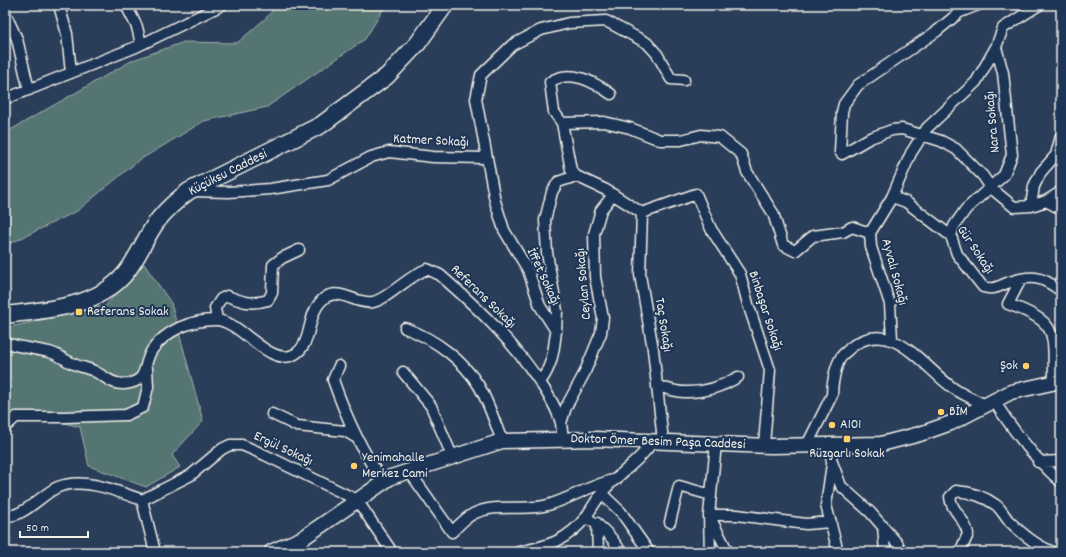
<svg xmlns="http://www.w3.org/2000/svg" width="1066" height="557" viewBox="0 0 1066 557" font-family="Dekko,sans-serif">
<style>
.green{fill:#547473;stroke:#a4b2ae}
.lines{fill:none;stroke-linecap:round;stroke-linejoin:round}
.street-casing{stroke:#f4f1e8;stroke-width:13}
.secondary-casing{stroke:#f4f1e8;stroke-width:17}
.primary-casing{stroke:#f4f1e8;stroke-width:19}
.street{stroke:#1d3557;stroke-width:10}
.secondary{stroke:#1d3557;stroke-width:14}
.primary{stroke:#1d3557;stroke-width:16}
.poi-dot{fill:#ffd166;stroke:#1d3557;stroke-width:1.5}
.labels{text-anchor:middle;dominant-baseline:central;stroke-width:4;stroke-linejoin:round;paint-order:stroke}
.street-label{font-size:14px;fill:#f4f1e8;stroke:#1d3557}
.poi-label{font-size:14px;fill:#f4f1e8;stroke:#1d3557;text-anchor:start}
</style>
<rect width="100%" height="100%" fill="#2a3e5a"/>
<filter id="ink" filterUnits="userSpaceOnUse"><feTurbulence type="fractalNoise" baseFrequency=".025" numOctaves="2"/><feDisplacementMap in="SourceGraphic" scale="8" xChannelSelector="R" yChannelSelector="G"/><feConvolveMatrix kernelMatrix="1 2 1 2 8 2 1 2 1" color-interpolation-filters="sRGB"/></filter>
<g filter="url(#ink)">
<path class="green" d="M 277,5 L 386,5 L 365,39 L 267,107 L 204,121 L 138,161 L 77,211 L 5,246 L 5,133 L 133,60 L 184,42 L 237,43 L 267,17 Z
M 144,264 L 171,303 L 203,421 L 172,455 L 180,467 L 146,487 L 89,466 L 80,427 L 57,421 L 17,419 L 5,435 L 5,328 L 105,306 Z"/>
<g class="lines">
<defs>
<path id="street" d="M 59,5 L 67,34 L 71,73
M 126,5 L 137,27 L 141,44
M 978,5 L 960,12 L 937,31 L 858,85 L 844,104 L 842,112 L 840,152 L 842,154 L 870,138 L 892,130 L 902,129 L 941,141 L 956,149 L 983,176 L 991,188 L 1014,207 L 1031,206 L 1046,201 L 1061,209
M 5,13 L 17,39 L 29,90
M 611,94 C 594,82 570,68 550,82 L 554,112 L 562,123 L 571,170 L 576,176 L 606,190 L 642,213 L 696,194 L 711,229 L 740,274 L 748,304 L 770,370 L 764,445
M 5,99 L 136,47 L 222,5
M 562,123 L 604,122 L 630,128 L 660,140 L 681,140 L 701,135 L 720,137 L 741,154 L 747,172 L 773,213 L 783,245 L 795,251 L 813,236 L 843,232 L 852,227 L 870,233
M 193,191 L 228,192 L 270,189 L 328,180 L 371,157 L 389,152 L 433,157 L 486,158
M 892,197 L 906,202 L 951,236 L 957,254 L 983,287 C 993,290 998,287 1007,283 C 1030,274 1042,276 1061,291
M 1046,201 L 1059,193 L 1061,190
M 1031,206 L 1034,186 L 1041,172 L 1056,155 L 1061,136
M 642,213 L 640,275 L 653,349 L 663,441
M 951,236 L 954,226 L 966,209 L 1004,175 L 1012,155 L 1003,73 L 996,47 L 1003,28 L 1039,5
M 1021,279 L 1008,304 C 1059,323 1053,330 1054,381
M 217,320 L 215,308 L 221,299 L 227,296 C 243,302 251,305 268,300 L 272,293 L 273,265 L 282,258 L 299,250
M 405,328 C 435,339 463,360 479,386 C 489,403 495,423 502,441
M 556,331 L 557,311 L 547,253 L 545,220 L 552,192 L 558,182 L 576,176
M 892,339 L 890,304 L 871,247 L 870,233 L 892,197 L 911,153 L 927,128 L 976,82 L 996,47
M 5,343 C 20,347 35,349 49,352 C 58,354 66,361 74,364 C 80,367 88,368 94,371 C 104,376 113,385 124,384 C 150,382 142,365 152,350 C 166,330 191,320 215,320 C 240,319 270,369 295,354 C 314,343 305,311 326,297 C 340,288 357,305 373,302 C 388,299 408,276 427,269 L 440,275 C 479,309 518,346 545,390 C 552,401 558,411 561,423
M 339,366 L 333,380 C 346,417 361,450 383,482
M 403,372 L 431,406 L 452,456
M 540,382 C 552,367 554,350 556,331 L 540,306 L 528,270 L 504,230 L 495,201 L 476,99 L 481,75 L 512,45 L 541,30 L 569,23 L 606,21 L 647,43 L 657,54 L 671,79 L 684,80
M 657,386 C 666,388 676,392 684,392 C 703,393 723,386 738,377
M 994,401 C 1014,432 1034,458 1061,482
M 272,414 L 297,426 L 345,431 L 355,437
M 5,427 L 16,417 L 64,417 L 126,415 L 143,407 L 148,387 L 147,368
M 563,439 L 561,423 L 566,407 L 584,374 L 601,333 L 603,318 L 595,277 L 594,234 L 601,210 L 613,195
M 716,444 L 709,515 L 728,552
M 807,445 L 832,395 C 832,384 835,367 841,357 C 843,353 848,351 850,348 C 891,315 923,367 953,388 C 963,395 975,400 986,405
M 829,445 L 832,462 L 841,486 L 870,512 L 897,543 L 902,552
M 1038,462 L 1061,461
M 832,464 L 826,505 L 838,552
M 409,471 L 452,532 C 458,526 465,518 473,514 C 496,502 524,512 548,505 C 572,498 592,484 617,479
M 602,494 L 621,512 L 649,552
M 142,500 L 155,552
M 5,515 C 21,520 43,493 58,487 C 85,477 116,491 142,500 L 191,475 L 222,449 L 230,445 L 242,445 L 265,455 L 357,500 L 392,552
M 585,518 C 601,524 612,537 621,552
M 670,522 L 679,486 L 711,495
M 597,523 L 598,552
M 883,526 L 885,552
M 519,552 C 548,546 567,541 586,517 C 592,508 598,497 605,489 C 621,472 640,461 653,441
M 710,552 L 709,515 L 737,515 L 806,524 L 831,522
M 960,552 L 968,534 C 966,519 951,511 950,497 L 956,491 C 970,492 985,497 996,505 C 1001,509 1004,515 1008,520 C 1021,533 1035,545 1053,552"/>
<path id="secondary" d="M 271,552 L 303,538 L 391,477 L 502,441 L 594,439 L 771,446 L 881,444 L 920,434 L 951,423 L 1011,392 L 1061,381"/>
<path id="primary" d="M 5,315 C 45,310 95,308 124,275 C 138,259 145,237 158,220 C 167,209 178,199 189,191 L 321,125 L 387,76 L 418,43 L 445,5"/>
</defs>
<use href="#street" class="street-casing"/>
<use href="#secondary" class="secondary-casing"/>
<use href="#primary" class="primary-casing"/>
<use href="#street" class="street"/>
<use href="#secondary" class="secondary"/>
<use href="#primary" class="primary"/>
</g>
</g>
<g class="poi-dot">
<rect x="75" y="308" width="8" height="8" rx="2"/>
<circle cx="1026" cy="366" r="4"/>
<circle cx="941" cy="412" r="4"/>
<circle cx="832" cy="425" r="4"/>
<rect x="843" y="435" width="8" height="8" rx="2"/>
<circle cx="354" cy="466" r="4"/>
</g>
<g class="labels">
<g class="street-label">
<text transform="translate(993 122) rotate(-95)">Nara Sokağı</text>
<text transform="translate(431 141) rotate(3)">Katmer Sokağı</text>
<text transform="translate(228 173) rotate(-27)">Küçüksu Caddesi</text>
<text transform="translate(975 250) rotate(56)">Gür Sokağı</text>
<text transform="translate(894 272) rotate(75)">Ayvalı Sokağı</text>
<text transform="translate(543 277) rotate(65)">İffet Sokağı</text>
<text transform="translate(584 284) rotate(-95)">Ceylan Sokağı</text>
<text transform="translate(483 297) rotate(44)">Referans Sokağı</text>
<text transform="translate(765 311) rotate(72)">Binbaşar Sokağı</text>
<text transform="translate(663 325) rotate(81)">Taç Sokağı</text>
<text transform="translate(658 442) rotate(2)">Doktor Ömer Besim Paşa Caddesi</text>
<text transform="translate(283 449) rotate(25)">Ergül Sokağı</text>
</g>
<g class="poi-label">
<text x="87" y="312">Referans Sokak</text>
<text x="1018" y="366" text-anchor="end">Şok</text>
<text x="949" y="412">BİM</text>
<text x="840" y="425">A101</text>
<text x="847" y="454" text-anchor="middle">Rüzgarlı Sokak</text>
<text x="362" y="458">Yenimahalle<tspan x="362" dy="16">Merkez Cami</tspan></text>
</g>
</g>
<rect width="1066" height="557" fill="none" stroke="#1d3557" stroke-width="20"/>
<rect x="10" y="10" width="1046" height="537" fill="none" stroke="#f4f1e8" stroke-width="1.5" filter="url(#ink)"/>
<path d="M20 531v6h68v-6" fill="none" stroke="#f4f1e8" stroke-width="2"/>
<text x="26" y="531" font-size="12" fill="#f4f1e8" stroke="#1d3557" stroke-width="3" paint-order="stroke">50 m</text>
</svg>
